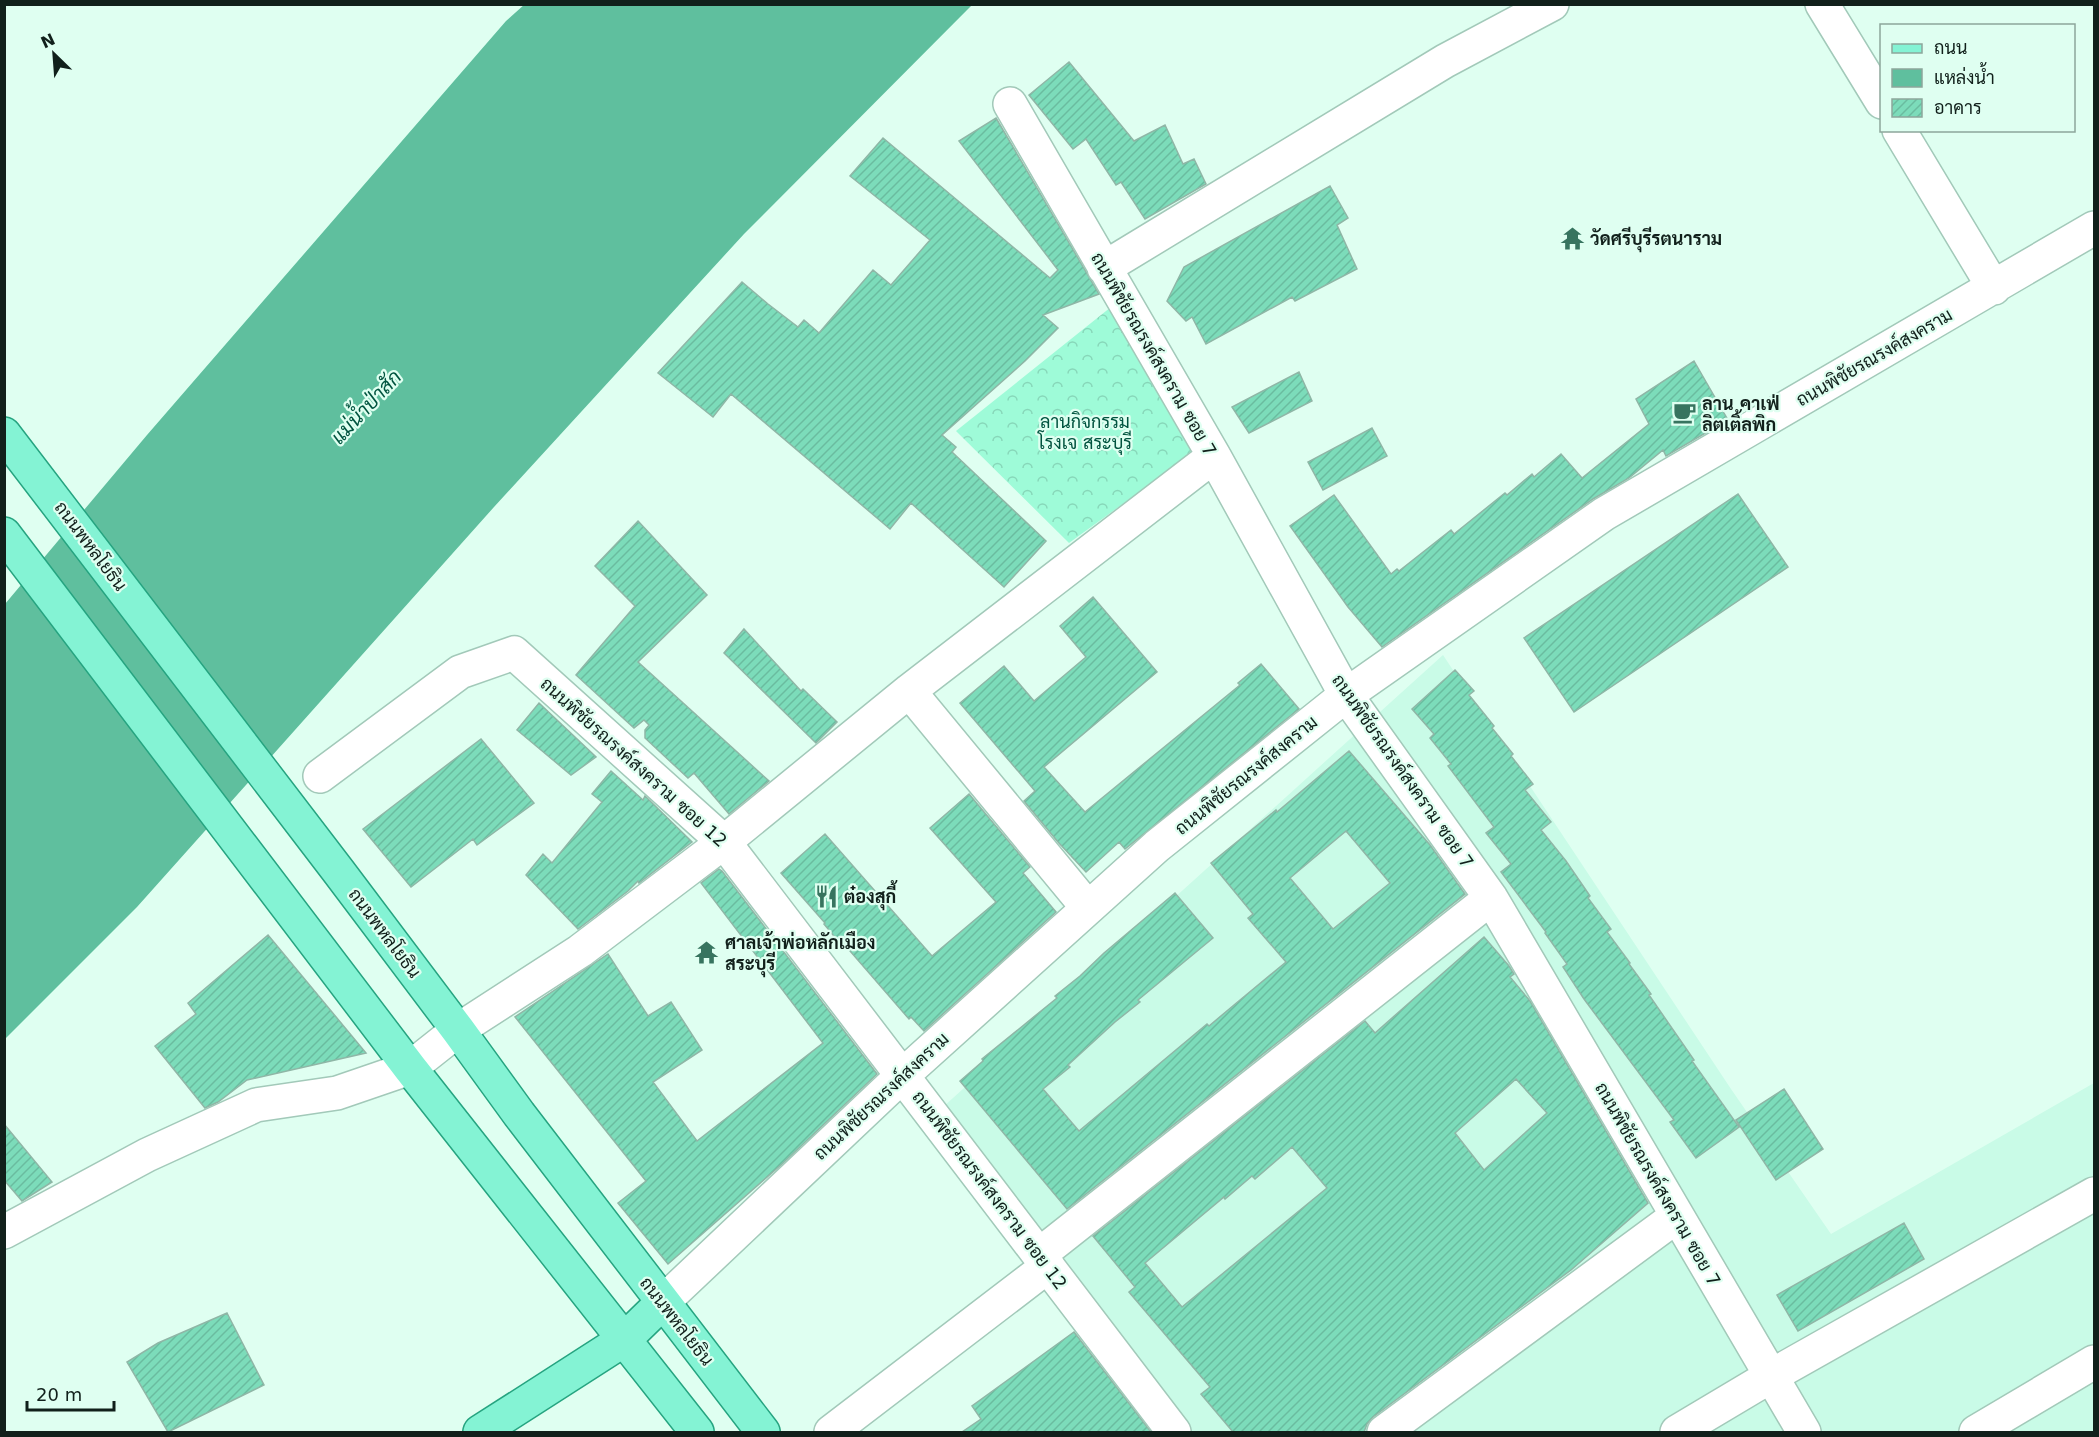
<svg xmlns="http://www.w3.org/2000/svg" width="2099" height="1437" viewBox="0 0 2099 1437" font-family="'DejaVu Sans',Sarabun,sans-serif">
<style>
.built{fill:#c9fbe7}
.forest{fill:url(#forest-crowns)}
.water{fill:#5fbf9e}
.building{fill:url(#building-hatch);stroke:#8fb6a6;stroke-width:1.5;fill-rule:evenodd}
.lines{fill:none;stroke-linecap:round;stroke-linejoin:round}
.minor-casing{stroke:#a2c9b9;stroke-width:36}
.major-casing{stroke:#26a480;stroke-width:36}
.minor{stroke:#fff;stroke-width:33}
.major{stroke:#84f3d4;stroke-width:33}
.labels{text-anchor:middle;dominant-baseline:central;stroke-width:4.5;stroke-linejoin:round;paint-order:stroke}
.poi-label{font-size:18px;font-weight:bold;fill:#11201b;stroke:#dffff1;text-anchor:start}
.street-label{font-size:18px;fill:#11201b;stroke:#dffff1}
.park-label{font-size:18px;fill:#00543f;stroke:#dffff1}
.water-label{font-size:20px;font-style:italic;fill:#00543f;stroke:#dffff1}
</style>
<defs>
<pattern id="forest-crowns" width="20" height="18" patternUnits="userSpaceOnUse" patternTransform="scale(1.5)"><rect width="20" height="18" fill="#9efbd8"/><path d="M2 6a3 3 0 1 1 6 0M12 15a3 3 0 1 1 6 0" fill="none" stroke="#87d7b9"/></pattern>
<pattern id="building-hatch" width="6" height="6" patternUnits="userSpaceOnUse" patternTransform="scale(1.5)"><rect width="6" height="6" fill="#7cdcba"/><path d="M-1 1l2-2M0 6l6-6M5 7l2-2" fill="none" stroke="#6abc9f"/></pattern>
</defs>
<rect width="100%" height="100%" fill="#dffff1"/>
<path class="built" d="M 1443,655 L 1731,1089 L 1831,1234 L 2094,1083 L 2094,1432 L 1156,1432 L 922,1126 Z"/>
<path class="forest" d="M 1111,307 L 1193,453 L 1069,543 L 956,431 Z"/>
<path class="water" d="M 525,4 L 972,5 L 744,234 L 494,507 L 137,907 L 5,1039 L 5,604 L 147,435 L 506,21 Z"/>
<path class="building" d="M 1069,62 L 1134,141 L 1165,125 L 1183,164 L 1194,159 L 1206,184 L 1145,219 L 1121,182 L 1116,185 L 1086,139 L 1073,149 L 1029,95 Z
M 996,118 L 1099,294 L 1043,315 L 1058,328 L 1025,361 L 942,435 L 956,447 L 952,452 L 1046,541 L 1004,587 L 911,503 L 890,529 L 731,394 L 713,417 L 658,373 L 742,282 L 768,304 L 798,327 L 804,320 L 819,333 L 873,270 L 891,285 L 930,240 L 850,176 L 883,138 L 1050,278 L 1058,270 L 959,141 Z
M 1330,186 L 1348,218 L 1337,225 L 1357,269 L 1295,301 L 1292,297 L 1206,344 L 1192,317 L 1186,321 L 1167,301 L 1184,267 Z
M 1694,361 L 1728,420 L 1666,456 L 1663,450 L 1629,478 L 1593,499 L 1382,647 L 1348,607 L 1290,526 L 1334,495 L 1391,574 L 1397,569 L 1399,571 L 1451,530 L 1454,534 L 1505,493 L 1507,495 L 1532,474 L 1534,477 L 1561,454 L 1582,478 L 1649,424 L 1636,399 Z
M 1299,372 L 1312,401 L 1249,433 L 1232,407 Z
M 1372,428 L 1387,456 L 1323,490 L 1308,462 Z
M 1738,494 L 1788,567 L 1574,712 L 1524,638 Z
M 638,521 L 707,595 L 638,662 L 769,781 L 729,814 L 694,773 L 688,778 L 645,738 L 645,730 L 649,725 L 644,720 L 634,728 L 576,675 L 635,606 L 595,566 Z
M 1093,597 L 1157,672 L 1044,767 L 1085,812 L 1240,685 L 1238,683 L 1261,664 L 1299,709 L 1125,849 L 1119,842 L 1086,872 L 1058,842 L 1024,801 L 1035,791 L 960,703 L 1004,666 L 1034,701 L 1086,657 L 1060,626 Z
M 744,629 L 801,691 L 803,689 L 837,722 L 816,743 L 724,653 Z
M 1455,670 L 1474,691 L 1469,695 L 1494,726 L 1492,728 L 1513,754 L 1511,756 L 1533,784 L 1525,790 L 1551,822 L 1541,830 L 1566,861 L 1590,896 L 1588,898 L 1611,929 L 1607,932 L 1630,963 L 1629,964 L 1651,994 L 1649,995 L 1694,1060 L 1692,1061 L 1739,1127 L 1696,1158 L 1670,1122 L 1674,1120 L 1584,999 L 1563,967 L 1567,964 L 1545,933 L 1546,932 L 1501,872 L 1511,864 L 1486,833 L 1494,827 L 1448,766 L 1451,764 L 1430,738 L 1434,734 L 1412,709 Z
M 539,703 L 596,757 L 571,775 L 517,730 Z
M 481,739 L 534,803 L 477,845 L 473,839 L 411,887 L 363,829 Z
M 1349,751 L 1430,845 L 1465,894 L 1067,1209 L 960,1081 L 983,1061 L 982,1059 L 1057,998 L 1055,996 L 1080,976 L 1104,953 L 1175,893 L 1213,938 L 1138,1000 L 1140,1002 L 1115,1022 L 1068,1065 L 1070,1067 L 1043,1089 L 1079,1131 L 1207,1024 L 1209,1026 L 1234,1005 L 1286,962 L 1248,918 L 1253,914 L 1211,863 L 1276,810 L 1277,812 ZM 1346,831 L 1390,883 L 1333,929 L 1290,878 Z
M 611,771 L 643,800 L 645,796 L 692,842 L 639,883 L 638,881 L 628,891 L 578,929 L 526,875 L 543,854 L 552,863 L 602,802 L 592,794 Z
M 969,794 L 1030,867 L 1023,873 L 1056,912 L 924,1031 L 911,1017 L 909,1019 L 844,944 L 842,946 L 824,924 L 825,923 L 781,873 L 825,834 L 932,956 L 996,902 L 930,828 Z
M 719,869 L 722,871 L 877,1074 L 782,1164 L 668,1264 L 618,1203 L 646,1181 L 515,1017 L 608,954 L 648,1016 L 671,1002 L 702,1050 L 653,1082 L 697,1141 L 823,1043 L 701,883 Z
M 268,935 L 366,1053 L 247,1080 L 218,1102 L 205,1108 L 155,1046 L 196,1014 L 188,1003 Z
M 1484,937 L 1509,966 L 1514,974 L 1510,977 L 1530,1001 L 1648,1203 L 1571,1270 L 1373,1417 L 1367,1424 L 1364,1432 L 1233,1432 L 1201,1394 L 1210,1387 L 1129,1292 L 1135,1287 L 1093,1236 L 1365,1021 L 1375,1033 ZM 1516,1079 L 1547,1113 L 1484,1170 L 1455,1133 ZM 1292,1147 L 1327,1188 L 1182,1307 L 1145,1263 L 1224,1197 L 1225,1199 L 1252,1176 L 1255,1179 Z
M 1784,1089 L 1823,1149 L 1776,1180 L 1736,1120 Z
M 4,1124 L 52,1182 L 22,1201 L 4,1180 Z
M 1904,1223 L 1924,1259 L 1798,1331 L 1777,1295 Z
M 227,1313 L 264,1385 L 168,1432 L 127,1362 L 158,1343 Z
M 1074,1332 L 1151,1432 L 962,1432 L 981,1419 L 972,1406 Z"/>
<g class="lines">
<defs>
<path id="minor" d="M 1822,4 L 1882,102
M 1010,104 L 1214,456 L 1346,695 L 1491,898 L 1804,1432
M 1899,130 L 1994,288
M 1104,268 L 1445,61 L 1552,4
M 909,691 L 1088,908
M 320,776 L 460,672 L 514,653 L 724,842 L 1174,1432
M 4,1232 L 147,1155 L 256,1105 L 337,1093 L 410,1068 L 458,1030 L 580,951 L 724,842 L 909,691 L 1214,456
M 1039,1255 L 1491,898
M 662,1303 L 903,1075 L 1157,846 L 1346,695 L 1604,514 L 2094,228
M 831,1432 L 1048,1266
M 1384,1432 L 1677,1216
M 1677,1432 L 1771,1376 L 2094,1194
M 1976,1432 L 2094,1362"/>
<path id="major" d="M 4,434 L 339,872 L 458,1030 L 519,1114 L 763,1432
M 4,534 L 410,1068 L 697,1432
M 480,1432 L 625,1339 L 662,1303"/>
</defs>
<use href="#minor" class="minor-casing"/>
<use href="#major" class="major-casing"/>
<use href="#minor" class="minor"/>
<use href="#major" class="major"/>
</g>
<defs>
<symbol id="temple-bare" viewBox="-9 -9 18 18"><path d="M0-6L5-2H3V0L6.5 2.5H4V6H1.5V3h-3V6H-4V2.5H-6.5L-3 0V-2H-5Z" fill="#37745f" stroke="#dffff1" stroke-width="2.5" paint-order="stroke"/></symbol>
<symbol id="cafe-bare" viewBox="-9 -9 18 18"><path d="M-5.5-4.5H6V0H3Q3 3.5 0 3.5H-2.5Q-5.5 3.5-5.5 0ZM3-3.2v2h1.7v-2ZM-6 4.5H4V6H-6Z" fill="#37745f" stroke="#dffff1" stroke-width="2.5" paint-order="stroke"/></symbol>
<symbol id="restaurant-bare" viewBox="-9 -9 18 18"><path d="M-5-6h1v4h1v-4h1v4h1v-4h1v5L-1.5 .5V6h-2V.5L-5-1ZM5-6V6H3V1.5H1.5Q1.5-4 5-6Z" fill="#37745f" stroke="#dffff1" stroke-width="2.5" paint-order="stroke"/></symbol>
</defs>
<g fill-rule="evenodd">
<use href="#temple-bare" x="1556" y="222" width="33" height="33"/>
<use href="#cafe-bare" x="1668" y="396" width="33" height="33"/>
<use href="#restaurant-bare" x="810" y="880" width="33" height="33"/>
<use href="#temple-bare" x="690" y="936" width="33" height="33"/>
</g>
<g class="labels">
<g class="poi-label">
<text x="1590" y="238">วัดศรีบุรีรตนาราม</text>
<text x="1702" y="403">ลาน คาเฟ่<tspan x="1702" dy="21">ลิตเติ้ลพิก</tspan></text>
<text x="844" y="896">ต๋องสุกี้</text>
<text x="725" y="942">ศาลเจ้าพ่อหลักเมือง<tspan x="725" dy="21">สระบุรี</tspan></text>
</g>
<g class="street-label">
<text transform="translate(1154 354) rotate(60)">ถนนพิชัยรณรงค์สงคราม ซอย 7</text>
<text transform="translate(1874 357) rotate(-30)">ถนนพิชัยรณรงค์สงคราม</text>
<text transform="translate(91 546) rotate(53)">ถนนพหลโยธิน</text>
<text transform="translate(634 762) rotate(42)">ถนนพิชัยรณรงค์สงคราม ซอย 12</text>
<text transform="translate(1403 771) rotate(55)">ถนนพิชัยรณรงค์สงคราม ซอย 7</text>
<text transform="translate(1246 775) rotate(-39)">ถนนพิชัยรณรงค์สงคราม</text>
<text transform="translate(385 933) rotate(53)">ถนนพหลโยธิน</text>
<text transform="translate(881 1096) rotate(-43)">ถนนพิชัยรณรงค์สงคราม</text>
<text transform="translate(1658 1184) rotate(60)">ถนนพิชัยรณรงค์สงคราม ซอย 7</text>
<text transform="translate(990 1190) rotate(53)">ถนนพิชัยรณรงค์สงคราม ซอย 12</text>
<text transform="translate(677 1321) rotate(52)">ถนนพหลโยธิน</text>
</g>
<g class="park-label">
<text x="1085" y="421">ลานกิจกรรม<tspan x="1085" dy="21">โรงเจ สระบุรี</tspan></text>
</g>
<g class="water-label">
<text transform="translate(366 407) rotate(-47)">แม่น้ำป่าสัก</text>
</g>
</g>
<rect width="2099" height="1437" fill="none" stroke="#11201b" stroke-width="12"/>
<rect x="1880" y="24" width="195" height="108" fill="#dffff1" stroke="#8da69b" stroke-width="1.5"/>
<rect x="1892" y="44" width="30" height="9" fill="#84f3d4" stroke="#8da69b" stroke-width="1.5"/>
<text x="1934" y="54" font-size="18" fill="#11201b">ถนน</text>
<rect x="1892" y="69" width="30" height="18" fill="#5fbf9e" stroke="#8da69b" stroke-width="1.5"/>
<text x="1934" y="84" font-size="18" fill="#11201b">แหล่งน้ำ</text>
<rect x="1892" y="99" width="30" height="18" fill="url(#building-hatch)" stroke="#8da69b" stroke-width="1.5"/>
<text x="1934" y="114" font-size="18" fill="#11201b">อาคาร</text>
<g transform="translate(54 54) rotate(335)" stroke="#dffff1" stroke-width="4.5" paint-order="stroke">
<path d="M0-4.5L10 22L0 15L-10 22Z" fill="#11201b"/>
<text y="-9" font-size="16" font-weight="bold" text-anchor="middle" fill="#11201b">N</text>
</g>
<path d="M27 1401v9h87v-9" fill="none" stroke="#11201b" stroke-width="3"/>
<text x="36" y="1401" font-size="18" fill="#11201b" stroke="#dffff1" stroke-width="4.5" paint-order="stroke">20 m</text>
</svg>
